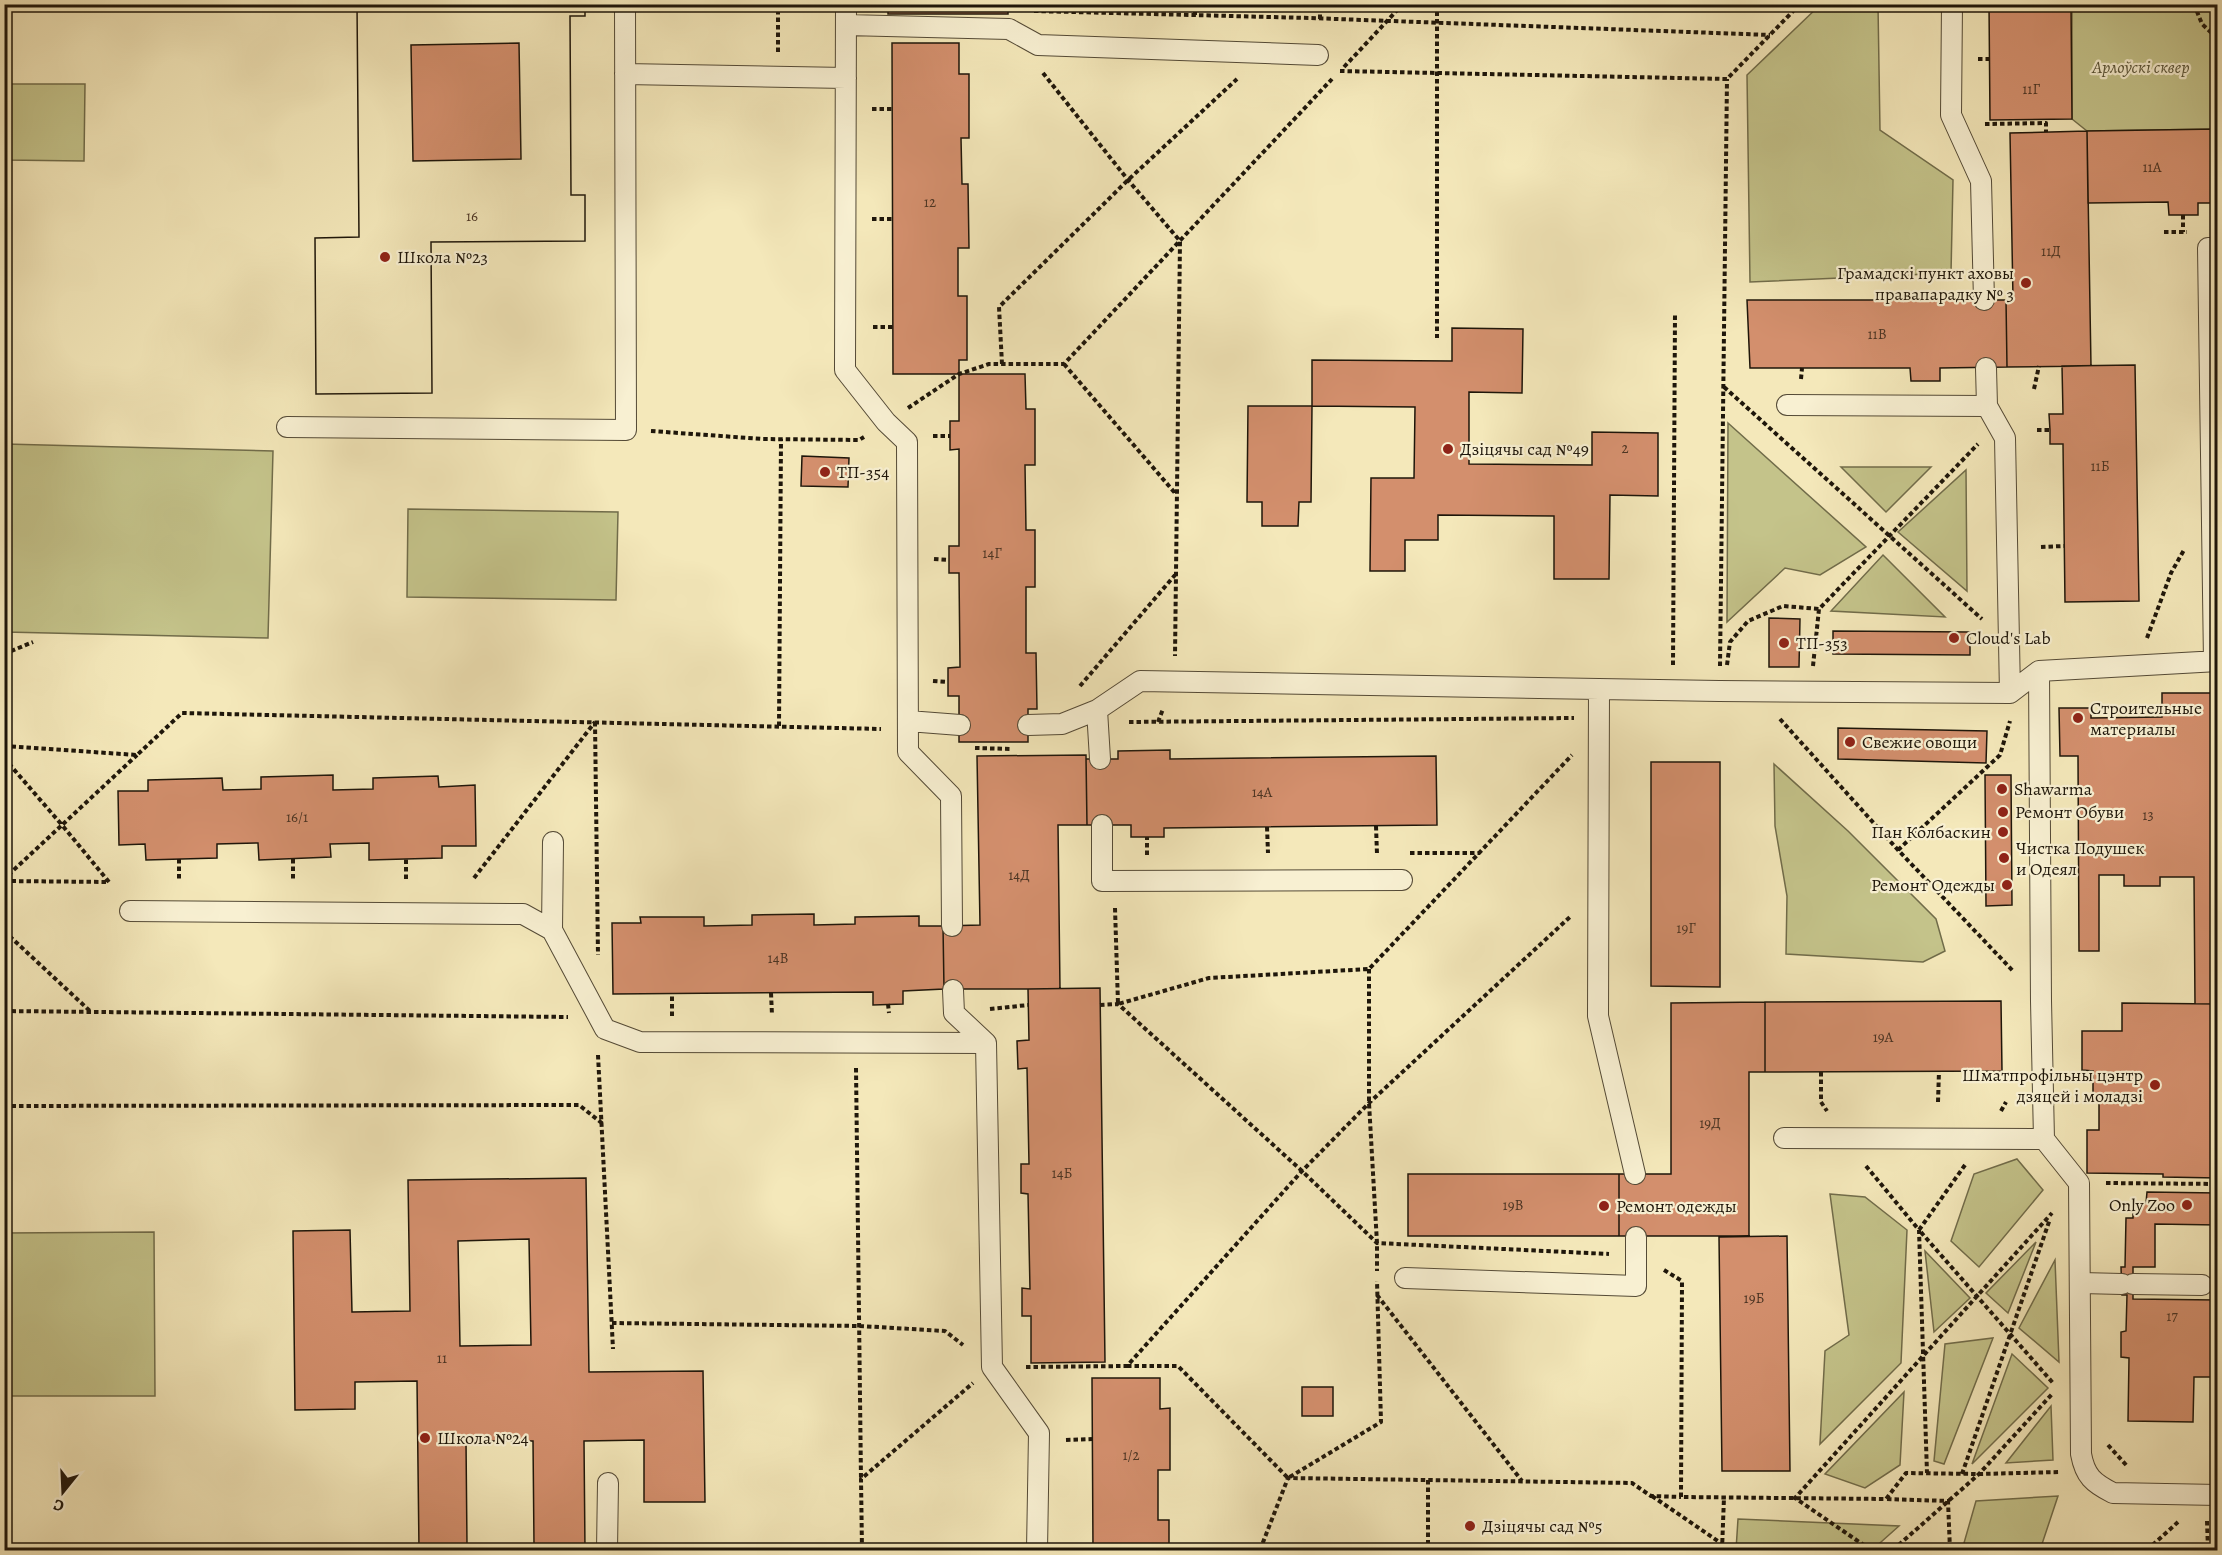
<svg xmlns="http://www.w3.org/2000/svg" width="2222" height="1555" viewBox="0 0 2222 1555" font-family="Alegreya,serif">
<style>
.green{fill:#c4c38a;stroke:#716c4a;stroke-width:1.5}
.building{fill:#d38f6d;stroke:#1e160a;stroke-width:1.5;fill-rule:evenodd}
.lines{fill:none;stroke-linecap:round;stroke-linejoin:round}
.service-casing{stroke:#544a36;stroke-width:22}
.path{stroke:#1e160a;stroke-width:4;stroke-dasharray:4.5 3;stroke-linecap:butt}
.service{stroke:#f8f0d2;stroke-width:20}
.poi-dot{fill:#8f2418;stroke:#f8f0d2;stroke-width:2}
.labels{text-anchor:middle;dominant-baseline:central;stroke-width:4.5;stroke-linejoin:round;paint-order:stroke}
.number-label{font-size:15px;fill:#4b3423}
.park-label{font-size:18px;font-style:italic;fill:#585337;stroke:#f8f0d2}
.poi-label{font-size:18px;fill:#1e160a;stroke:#f8f0d2;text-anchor:start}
</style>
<rect width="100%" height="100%" fill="#f4e8ba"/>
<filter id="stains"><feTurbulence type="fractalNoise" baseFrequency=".00333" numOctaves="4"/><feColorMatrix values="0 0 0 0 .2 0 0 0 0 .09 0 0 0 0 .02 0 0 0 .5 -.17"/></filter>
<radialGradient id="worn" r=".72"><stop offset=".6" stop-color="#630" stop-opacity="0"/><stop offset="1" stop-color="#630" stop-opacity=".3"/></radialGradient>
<path class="green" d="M 1820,5 L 1878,5 L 1880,130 L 1953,180 L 1951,273 L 1750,282 L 1747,75 Z
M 2072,5 L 2217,5 L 2217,129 L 2087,131 L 2072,119 Z
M 5,84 L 85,84 L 84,161 L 5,160 Z
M 1728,423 L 1866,547 L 1820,575 L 1785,568 L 1727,622 Z
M 5,444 L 273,451 L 268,638 L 5,632 Z
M 1841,467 L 1931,467 L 1886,512 Z
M 1966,470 L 1967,591 L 1898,532 Z
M 408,509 L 618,512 L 616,600 L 407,597 Z
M 1883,555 L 1945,617 L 1831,611 Z
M 1774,764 L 1848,831 L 1936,919 L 1945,951 L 1923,962 L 1786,954 L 1787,896 L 1775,826 Z
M 2017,1159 L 2043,1190 L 1979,1267 L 1951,1241 L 1974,1174 Z
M 1830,1194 L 1865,1197 L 1907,1230 L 1901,1363 L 1820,1444 L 1825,1351 L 1849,1335 Z
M 154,1232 L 155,1396 L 5,1396 L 5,1233 Z
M 2036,1242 L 2008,1313 L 1986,1293 Z
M 1925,1251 L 1970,1298 L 1934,1332 Z
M 2055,1260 L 2059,1362 L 2019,1328 Z
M 1993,1338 L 1944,1464 L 1934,1461 L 1945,1344 Z
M 2012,1354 L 2048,1388 L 1972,1464 Z
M 1904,1392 L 1900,1465 L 1865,1488 L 1825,1474 Z
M 2051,1406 L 2053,1460 L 2006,1463 Z
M 2058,1496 L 2040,1550 L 1962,1550 L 1976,1501 Z
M 1738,1519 L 1899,1526 L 1872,1550 L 1736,1550 Z"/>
<path class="building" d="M 357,4 L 585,4 L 585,16 L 570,16 L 571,195 L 585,195 L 585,241 L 431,242 L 432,393 L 316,394 L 315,238 L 359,237 ZM 519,43 L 521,159 L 413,161 L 411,45 Z
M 357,4 L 585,4 L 585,16 L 570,16 L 571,195 L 585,195 L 585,241 L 431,242 L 432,393 L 316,394 L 315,238 L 359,237 Z
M 888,4 L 1008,4 L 1008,14 L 888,14 Z
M 1989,4 L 2071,4 L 2072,119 L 1990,120 Z
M 892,43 L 959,43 L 959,74 L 969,74 L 969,138 L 961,138 L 962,184 L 968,184 L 969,248 L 958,248 L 958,296 L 967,296 L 967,360 L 959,360 L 959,374 L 893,374 Z
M 2218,129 L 2218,203 L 2198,203 L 2198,215 L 2169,215 L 2168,202 L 2088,203 L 2087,131 Z
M 2087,131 L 2091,366 L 2007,367 L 2006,300 L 2013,299 L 2010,133 Z
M 1747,300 L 2006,300 L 2007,367 L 1940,368 L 1940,381 L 1911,381 L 1910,368 L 1750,368 Z
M 1452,328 L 1523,329 L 1522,393 L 1469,392 L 1469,464 L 1592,465 L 1592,432 L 1658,433 L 1658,496 L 1610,495 L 1609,579 L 1554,579 L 1554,516 L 1438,515 L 1438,540 L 1405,540 L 1405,571 L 1370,571 L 1371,478 L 1414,478 L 1415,407 L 1312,406 L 1312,360 L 1452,361 Z
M 2135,365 L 2139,601 L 2065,602 L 2063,444 L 2050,444 L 2050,430 L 2049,414 L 2063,414 L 2062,366 Z
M 959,374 L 1025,374 L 1026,409 L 1035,409 L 1035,465 L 1025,465 L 1026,530 L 1035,530 L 1035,587 L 1026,587 L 1026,653 L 1036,653 L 1037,709 L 1028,709 L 1028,742 L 959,742 L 959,696 L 948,696 L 948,668 L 960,667 L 959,573 L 949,573 L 949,546 L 959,546 L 959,449 L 950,450 L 950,421 L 959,421 Z
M 1248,406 L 1312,406 L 1311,502 L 1299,502 L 1298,526 L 1262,526 L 1262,502 L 1247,502 Z
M 802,456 L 849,458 L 848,487 L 801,486 Z
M 1769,618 L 1800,619 L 1799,667 L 1769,667 Z
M 1833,631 L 1970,632 L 1970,655 L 1833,654 Z
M 2162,693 L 2218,693 L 2218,1004 L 2195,1004 L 2194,877 L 2160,877 L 2160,886 L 2124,886 L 2124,875 L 2099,875 L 2099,951 L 2079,951 L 2078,756 L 2060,756 L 2059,708 L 2091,708 L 2091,718 L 2162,717 Z
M 1838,728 L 1987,731 L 1986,763 L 1838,759 Z
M 1170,750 L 1170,759 L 1436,756 L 1437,825 L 1164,828 L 1164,837 L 1131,837 L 1131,825 L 1087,825 L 1086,759 L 1118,759 L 1118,751 Z
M 1086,755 L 1087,825 L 1058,825 L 1060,989 L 944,989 L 943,926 L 980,925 L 977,756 Z
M 1651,762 L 1720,762 L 1720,987 L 1651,986 Z
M 333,775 L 333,790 L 373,789 L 373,778 L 438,776 L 439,787 L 475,785 L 476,846 L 442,846 L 442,858 L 369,860 L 369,843 L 330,844 L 331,857 L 259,860 L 258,843 L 217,844 L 217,858 L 146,860 L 145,844 L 119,845 L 118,791 L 148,791 L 148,780 L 222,778 L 223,790 L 261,789 L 261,777 Z
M 1985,775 L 2011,775 L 2012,905 L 1986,906 Z
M 814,914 L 814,925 L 855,924 L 855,917 L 919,916 L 919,926 L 943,926 L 944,989 L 903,991 L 903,1004 L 873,1005 L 873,992 L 613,994 L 612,923 L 641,923 L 640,917 L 704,917 L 704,926 L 752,925 L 752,915 Z
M 1100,988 L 1105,1362 L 1031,1363 L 1031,1316 L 1022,1316 L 1022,1288 L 1030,1289 L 1028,1194 L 1021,1193 L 1021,1164 L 1029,1164 L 1027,1068 L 1018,1069 L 1017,1041 L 1029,1040 L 1028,989 Z
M 2001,1001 L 2002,1071 L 1765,1072 L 1765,1002 Z
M 1765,1002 L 1765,1072 L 1749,1072 L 1749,1236 L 1619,1236 L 1619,1174 L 1671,1174 L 1671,1003 Z
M 2122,1003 L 2218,1004 L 2218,1178 L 2163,1177 L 2163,1174 L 2087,1173 L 2087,1130 L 2099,1130 L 2099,1099 L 2093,1099 L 2093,1071 L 2082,1070 L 2082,1031 L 2122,1031 Z
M 1408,1174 L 1619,1174 L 1619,1236 L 1408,1236 Z
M 586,1178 L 589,1372 L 703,1371 L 705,1502 L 644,1502 L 644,1440 L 584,1441 L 585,1550 L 419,1550 L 417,1381 L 355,1382 L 355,1409 L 295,1410 L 293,1231 L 350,1230 L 352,1312 L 410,1311 L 408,1180 ZM 529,1239 L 531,1345 L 460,1346 L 458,1241 ZM 466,1441 L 533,1441 L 534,1545 L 467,1545 Z
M 2147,1192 L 2218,1193 L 2218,1225 L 2155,1224 L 2155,1267 L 2133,1267 L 2133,1299 L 2217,1300 L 2218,1282 L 2218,1377 L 2194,1377 L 2193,1422 L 2128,1421 L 2129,1358 L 2121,1357 L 2121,1332 L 2126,1331 L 2127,1295 L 2122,1295 L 2121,1267 L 2125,1267 L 2126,1218 L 2133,1218 L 2133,1202 L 2146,1203 Z
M 1787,1236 L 1790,1471 L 1722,1471 L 1719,1237 Z
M 1092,1378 L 1160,1378 L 1160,1409 L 1170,1408 L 1170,1470 L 1158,1470 L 1158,1520 L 1169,1520 L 1169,1550 L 1093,1550 Z
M 1302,1387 L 1333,1387 L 1333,1416 L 1302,1416 Z"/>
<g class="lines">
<defs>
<path id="service" d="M 846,4 L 845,370 L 886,422 L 907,442 L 908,752 L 951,796 L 952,926
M 1952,4 L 1951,115 L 1981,181 L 1984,300
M 846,25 L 1009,29 L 1038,45 L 1318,55
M 625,74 L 846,78
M 1986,368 L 1987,406 L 2005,438 L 2010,693
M 1787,405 L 1987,406
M 287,427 L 626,430 L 625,4
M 2214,661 L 2208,248 L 2218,248
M 1599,689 L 1598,1016 L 1635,1174
M 1097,710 L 1100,759
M 908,721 L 960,725
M 1028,725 L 1062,724 L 1097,710 L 1140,681 L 1719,691 L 2010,693 L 2039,671 L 2218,661
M 1102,825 L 1102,881 L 1402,880
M 130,911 L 523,914 L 552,930 L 605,1029 L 640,1042 L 986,1043
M 552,930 L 553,842
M 953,990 L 954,1013 L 986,1043 L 992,1367 L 1039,1433 L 1037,1550
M 1784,1138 L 2044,1139 L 2041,1001 L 2039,671
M 2044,1139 L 2079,1183 L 2081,1454 C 2085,1476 2093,1483 2113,1493 L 2218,1495
M 1405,1278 L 1636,1286 L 1636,1237
M 2081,1283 L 2122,1284
M 2133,1284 L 2202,1285
M 607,1550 L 608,1483"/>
</defs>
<use href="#service" class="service-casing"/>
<path class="path" d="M 1437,4 L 1437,338
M 2194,4 L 2202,24 L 2218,39
M 1034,11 L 1310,18 L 1770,35
M 1195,15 L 1195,4
M 1320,19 L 1320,4
M 778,52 L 778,4
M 1978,59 L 1990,59
M 1344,67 L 1403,4
M 1340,71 L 1727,79 L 1800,4
M 1043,73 L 1128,180 L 1180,241 L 1175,656
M 872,109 L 892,109
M 1985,124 L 2046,123 L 2046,132
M 2183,215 L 2183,232
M 872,219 L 893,219
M 2164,232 L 2187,232
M 873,327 L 893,327
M 1002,364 L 999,307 L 1128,180 L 1237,79
M 1064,364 L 1175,493
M 1801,379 L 1802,368
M 1724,387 L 1982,619
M 2034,389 L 2039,366
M 908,408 L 959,374 L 989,364 L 1064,364 L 1332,79
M 2037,430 L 2050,430
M 651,431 L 763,439 L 859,440 L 864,437
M 933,436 L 950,436
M 2041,547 L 2064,546
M 934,559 L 949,560
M 2147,638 L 2171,573 L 2184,550
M 4,654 L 33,642
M 1673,665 L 1675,314
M 1727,665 L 1730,642 L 1748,621 L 1783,606 L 1819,609
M 1720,666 L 1727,79
M 1813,666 L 1819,609 L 1978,444
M 933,681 L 947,682
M 1080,686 L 1175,575
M 1780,719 L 1898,850 L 2013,971
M 595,722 L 598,955
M 1129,722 L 1574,718
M 1158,722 L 1163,709
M 779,726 L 781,439
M 4,746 L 137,755 L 182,713 L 881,729
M 975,748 L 1012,749
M 4,758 L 62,825 L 4,879
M 1376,826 L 1377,854
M 1267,827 L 1268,853
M 1898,850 L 2000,755 L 2010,721
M 1410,853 L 1480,853
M 1147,855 L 1147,837
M 179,859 L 179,881
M 293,859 L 293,880
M 474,878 L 595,722
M 406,879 L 406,859
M 4,881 L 108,882
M 109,882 L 62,825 L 137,755
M 1115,908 L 1118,1004 L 1209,978 L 1369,969 L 1572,755
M 4,931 L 91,1012
M 1369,969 L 1369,1103 L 1377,1243 L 1377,1271
M 771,993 L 772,1015
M 888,1004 L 889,1013
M 1100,1005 L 1118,1004 L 1302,1171 L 1377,1243 L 1609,1254
M 990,1009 L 1028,1005
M 4,1011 L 568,1017
M 672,1016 L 672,994
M 598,1055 L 613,1349
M 856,1068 L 861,1479
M 1821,1072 L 1821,1102 L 1827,1111
M 1938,1102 L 1939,1071
M 4,1106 L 579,1105 L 603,1124
M 2001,1111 L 2006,1102
M 1965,1165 L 1919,1230 L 2053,1383
M 1866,1166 L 1919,1230 L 1927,1473
M 2106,1183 L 2218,1184
M 1664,1270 L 1682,1281 L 1681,1497 L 1886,1499 L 1906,1473 L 1979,1474 L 2059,1472
M 1377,1295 L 1522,1481
M 612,1323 L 860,1326 L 945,1331 L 963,1345
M 1127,1366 L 1178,1366 L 1288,1478 L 1381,1422 L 1377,1281
M 1026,1367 L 1127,1366 L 1302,1171 L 1369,1103 L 1571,916
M 1066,1440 L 1092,1439
M 2108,1445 L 2127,1466
M 1962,1474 L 2050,1219
M 1428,1480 L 1428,1550
M 1652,1496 L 1731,1550
M 1887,1499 L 1948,1501 L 1950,1550
M 2207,1521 L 2208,1550
M 862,1550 L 861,1479 L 973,1383
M 1092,1550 L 1093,1550
M 1260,1550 L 1288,1478 L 1632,1483 L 1651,1496 L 1681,1497
M 1722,1550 L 1724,1497
M 1871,1550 L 1795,1498 L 2052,1213
M 1893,1550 L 1979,1474 L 2053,1393
M 2147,1550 L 2178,1522"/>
<use href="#service" class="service"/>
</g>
<g class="poi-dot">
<circle cx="385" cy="257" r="6"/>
<circle cx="2026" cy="283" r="6"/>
<circle cx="1448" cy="449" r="6"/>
<circle cx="825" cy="472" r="6"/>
<circle cx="1954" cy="638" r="6"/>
<circle cx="1784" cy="643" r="6"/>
<circle cx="2078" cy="718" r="6"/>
<circle cx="1850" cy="742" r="6"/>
<circle cx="2002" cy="789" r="6"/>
<circle cx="2003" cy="812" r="6"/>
<circle cx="2003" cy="832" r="6"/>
<circle cx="2004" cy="858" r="6"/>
<circle cx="2007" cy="885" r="6"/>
<circle cx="2155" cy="1085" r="6"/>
<circle cx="2187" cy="1205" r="6"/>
<circle cx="1604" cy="1206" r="6"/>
<circle cx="425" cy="1438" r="6"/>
<circle cx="1470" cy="1526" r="6"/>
</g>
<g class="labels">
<g class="number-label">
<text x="2031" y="89">11Г</text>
<text x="2152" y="167">11А</text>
<text x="930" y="202">12</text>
<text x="472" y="216">16</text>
<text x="2051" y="251">11Д</text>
<text x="1877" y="334">11В</text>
<text x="1625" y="448">2</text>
<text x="2100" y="466">11Б</text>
<text x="992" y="553">14Г</text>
<text x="1262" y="792">14А</text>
<text x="2148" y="815">13</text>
<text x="297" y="817">16/1</text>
<text x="1019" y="875">14Д</text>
<text x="1686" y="928">19Г</text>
<text x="778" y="958">14В</text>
<text x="1883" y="1037">19А</text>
<text x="1710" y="1123">19Д</text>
<text x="1062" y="1173">14Б</text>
<text x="1513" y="1205">19В</text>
<text x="1754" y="1298">19Б</text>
<text x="2172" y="1316">17</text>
<text x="442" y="1358">11</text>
<text x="1131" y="1455">1/2</text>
</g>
<g class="park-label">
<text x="2141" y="67">Арлоўскі сквер</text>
</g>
<g class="poi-label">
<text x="397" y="257">Школа №23</text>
<text x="2014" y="273" text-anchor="end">Грамадскі пункт аховы<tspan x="2014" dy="21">правапарадку № 3</tspan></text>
<text x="1460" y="449">Дзіцячы сад №49</text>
<text x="837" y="472">ТП-354</text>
<text x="1966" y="638">Cloud's Lab</text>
<text x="1796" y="643">ТП-353</text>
<text x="2090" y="708">Строительные<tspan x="2090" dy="21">материалы</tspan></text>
<text x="1862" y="742">Свежие овощи</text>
<text x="2014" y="789">Shawarma</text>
<text x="2015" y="812">Ремонт Обуви</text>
<text x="1991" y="832" text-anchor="end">Пан Колбаскин</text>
<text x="2016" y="848">Чистка Подушек<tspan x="2016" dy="21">и Одеял</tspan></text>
<text x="1995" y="885" text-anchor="end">Ремонт Одежды</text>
<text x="2143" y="1075" text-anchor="end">Шматпрофільны цэнтр<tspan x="2143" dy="21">дзяцей і моладзі</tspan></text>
<text x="2175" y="1205" text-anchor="end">Only Zoo</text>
<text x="1616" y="1206">Ремонт одежды</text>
<text x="437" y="1438">Школа №24</text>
<text x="1482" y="1526">Дзіцячы сад №5</text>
</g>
</g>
<rect width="2222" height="1555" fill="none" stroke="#f4e8ba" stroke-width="24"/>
<rect x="6" y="6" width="2210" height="1543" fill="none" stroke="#1e160a" stroke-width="3"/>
<rect x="12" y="12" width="2198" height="1531" fill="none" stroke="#1e160a" stroke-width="1.5"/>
<g transform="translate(63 1492) rotate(198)" stroke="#f8f0d2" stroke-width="4.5" paint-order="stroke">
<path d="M0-4.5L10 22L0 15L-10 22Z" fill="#1e160a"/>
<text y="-9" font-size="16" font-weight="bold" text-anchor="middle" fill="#1e160a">С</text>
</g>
<rect width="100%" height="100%" filter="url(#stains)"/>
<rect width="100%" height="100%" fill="url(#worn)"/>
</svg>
